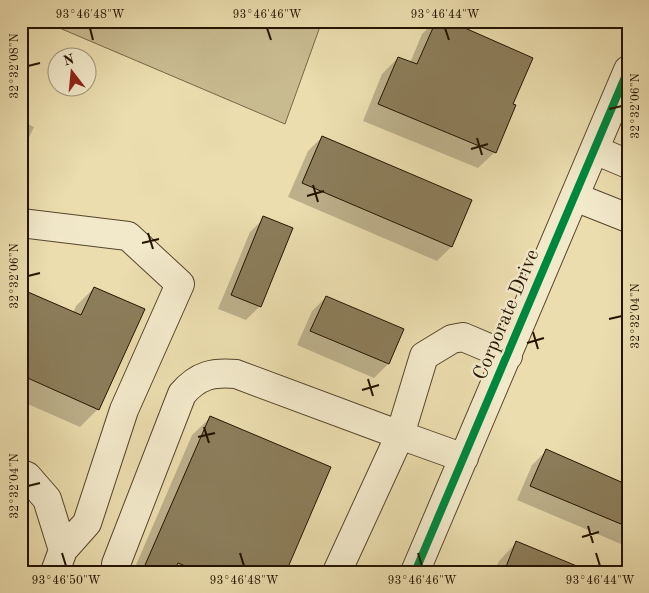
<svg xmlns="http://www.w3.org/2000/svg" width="649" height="593" viewBox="0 0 649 593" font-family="'Old Standard TT',serif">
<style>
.green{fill:#c9bb90;stroke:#776848}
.shadow{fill:#0003}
.building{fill:#8c7d5a;stroke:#251400}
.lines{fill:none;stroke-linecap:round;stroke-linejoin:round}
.minor-casing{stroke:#56462c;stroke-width:30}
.minor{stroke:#f2e9ca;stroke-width:28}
.cycleway-casing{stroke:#f2e9ca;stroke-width:11}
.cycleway{stroke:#00873e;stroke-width:8}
.ticks{fill:none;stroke:#251400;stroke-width:2}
.labels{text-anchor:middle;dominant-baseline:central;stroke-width:5;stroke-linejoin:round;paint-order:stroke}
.street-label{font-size:20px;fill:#251400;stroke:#f2e9ca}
.neatline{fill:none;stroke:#251400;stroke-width:2}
.ticks-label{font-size:12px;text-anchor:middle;fill:#251400}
</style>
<rect width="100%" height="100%" fill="#ebddae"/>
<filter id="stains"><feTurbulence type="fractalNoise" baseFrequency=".004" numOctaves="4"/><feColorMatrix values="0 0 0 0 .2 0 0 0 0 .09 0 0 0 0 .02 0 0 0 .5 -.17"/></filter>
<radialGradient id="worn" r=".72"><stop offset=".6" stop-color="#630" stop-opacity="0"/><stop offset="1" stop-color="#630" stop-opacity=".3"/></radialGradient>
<path class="green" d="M 43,21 L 322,21 L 285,124 Z"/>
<path class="shadow" d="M 435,21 L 446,21 L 511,104 L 495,152 L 478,168 L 363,121 L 382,74 L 398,58 L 410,63 L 422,34 Z
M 21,121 L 34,127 L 21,154 Z
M 322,137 L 470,201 L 451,247 L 437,261 L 288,197 L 308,151 Z
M 264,218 L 260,306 L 246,320 L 218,309 L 250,232 Z
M 94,288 L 98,409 L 80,427 L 21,401 L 21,290 L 73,313 L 76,306 Z
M 326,297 L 388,364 L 374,378 L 297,345 L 312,311 Z
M 210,418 L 285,572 L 133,572 L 192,435 Z
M 546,451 L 628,486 L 628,547 L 517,500 L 532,465 Z
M 516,543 L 587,572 L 494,572 L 499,561 Z"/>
<path class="building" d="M 436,21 L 449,21 L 533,58 L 513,104 L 516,105 L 496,153 L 378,104 L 398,57 L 417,64 Z
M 322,136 L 472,200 L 452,247 L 302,183 Z
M 263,216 L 293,228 L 261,307 L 231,295 Z
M 94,287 L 145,309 L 99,410 L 21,375 L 21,289 L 81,315 Z
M 326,296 L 404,329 L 389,364 L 310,331 Z
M 210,416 L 331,467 L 286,572 L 200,572 L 178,563 L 174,572 L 142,572 Z
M 546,449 L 628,485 L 628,527 L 530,486 Z
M 516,541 L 589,571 L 589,572 L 504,572 Z"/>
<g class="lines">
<defs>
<path id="minor" d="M 595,150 L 628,164
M 575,197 L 628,218
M 21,223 L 128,236 L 180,284 L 124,410 L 87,523 L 63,550
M 21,474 L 27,476 L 47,499 L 63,550 L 55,572
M 116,572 L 116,564 L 182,394 C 198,375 213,372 236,374 L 400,435 L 424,356 L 452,339 L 463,337 L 508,356
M 337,572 L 400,435 L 464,458
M 415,572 L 628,70"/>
</defs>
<use href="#minor" class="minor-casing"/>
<use href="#minor" class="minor"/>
<defs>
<path id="cycleway" d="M 415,572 L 628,70"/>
</defs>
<use href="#cycleway" class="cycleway-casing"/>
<use href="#cycleway" class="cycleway"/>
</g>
<path class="ticks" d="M 90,28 L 93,40M 267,28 L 271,40M 445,28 L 449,40M 28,66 L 40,63M 609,109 L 622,106M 477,138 L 482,155M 471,149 L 488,144M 313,185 L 318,202M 307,196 L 324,191M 148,233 L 153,249M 142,243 L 159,239M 28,276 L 40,273M 609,319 L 622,316M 533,332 L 538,349M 527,343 L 544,338M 368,379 L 373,396M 362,390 L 379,385M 204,427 L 209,443M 198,437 L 215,433M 28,486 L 40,483M 588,526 L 593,543M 582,537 L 599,532M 62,553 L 66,566M 240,553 L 244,566M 418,553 L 422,566M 596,553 L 600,566"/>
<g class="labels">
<g class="street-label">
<text transform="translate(507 315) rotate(-67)">Corporate Drive</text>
</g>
</g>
<rect width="649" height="593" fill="none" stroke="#ebddae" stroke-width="55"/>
<g transform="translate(72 72) rotate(344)"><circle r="24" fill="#f2e9ca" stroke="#a09479"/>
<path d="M0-4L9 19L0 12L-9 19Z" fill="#8f2418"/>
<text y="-8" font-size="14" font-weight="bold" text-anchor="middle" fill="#251400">N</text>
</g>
<rect x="28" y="28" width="594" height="538" class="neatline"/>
<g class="ticks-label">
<text x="90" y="18">93°46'48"W</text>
<text x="267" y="18">93°46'46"W</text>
<text x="445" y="18">93°46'44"W</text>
<text transform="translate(14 66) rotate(-90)" y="4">32°32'08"N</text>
<text transform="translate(635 106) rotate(-90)" y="4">32°32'06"N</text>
<text transform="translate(14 276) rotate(-90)" y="4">32°32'06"N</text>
<text transform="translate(635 316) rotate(-90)" y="4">32°32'04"N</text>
<text transform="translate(14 486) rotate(-90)" y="4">32°32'04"N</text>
<text x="66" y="584">93°46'50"W</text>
<text x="244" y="584">93°46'48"W</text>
<text x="422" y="584">93°46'46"W</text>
<text x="600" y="584">93°46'44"W</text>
</g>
<rect width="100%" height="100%" filter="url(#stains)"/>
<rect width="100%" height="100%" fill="url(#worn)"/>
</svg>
